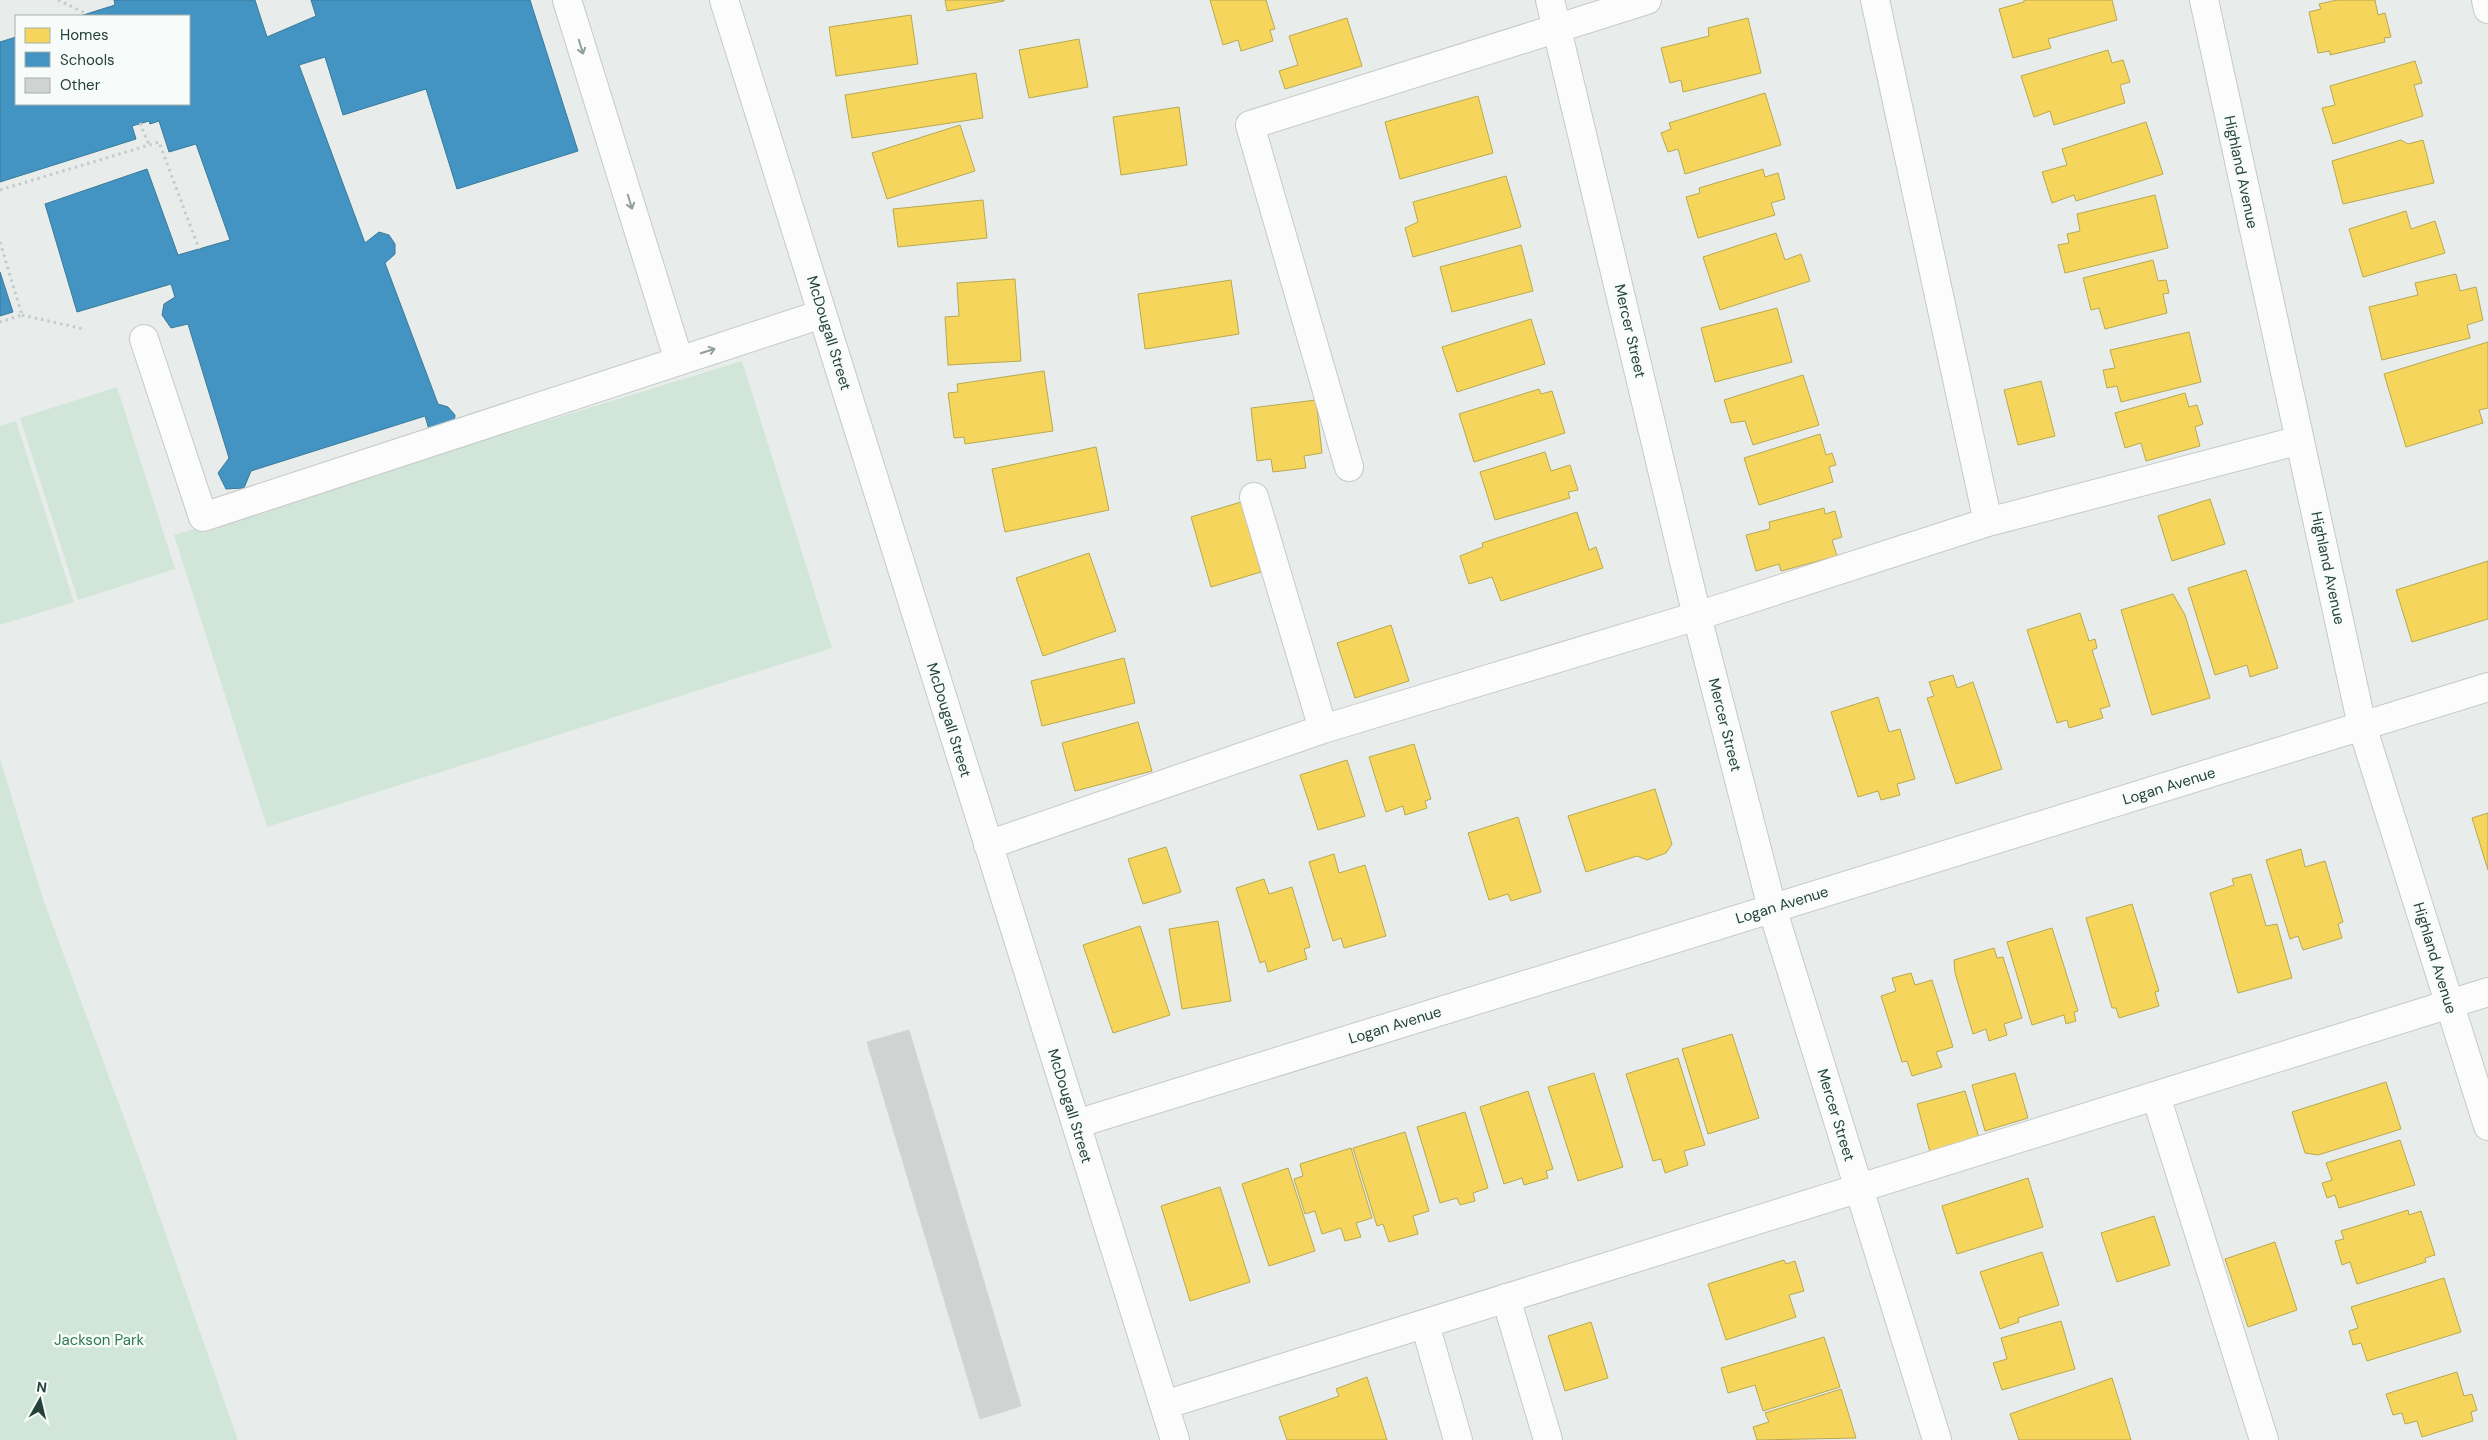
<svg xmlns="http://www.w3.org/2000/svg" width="2488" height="1440" viewBox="0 0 2488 1440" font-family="'DM Sans',sans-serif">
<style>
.green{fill:#d1e6d8}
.homes{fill:#f6d55c;stroke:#b7a952}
.schools{fill:#4393c3;stroke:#3a7b9a}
.building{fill:#cfd4d2;stroke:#d1d6d4}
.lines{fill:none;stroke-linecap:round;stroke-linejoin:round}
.minor-casing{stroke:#c5cac8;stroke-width:30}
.path{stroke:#c3ccca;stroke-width:3;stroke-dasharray:2.5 4;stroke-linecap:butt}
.minor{stroke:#fcfcfc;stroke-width:28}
.oneway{stroke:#909f9b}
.labels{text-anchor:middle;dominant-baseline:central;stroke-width:5;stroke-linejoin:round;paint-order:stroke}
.street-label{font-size:15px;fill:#24423a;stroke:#f7fbf9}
.park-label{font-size:15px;fill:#2d7a4b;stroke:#f7fbf9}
</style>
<rect width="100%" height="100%" fill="#e8edeb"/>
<path class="green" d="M 742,361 L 832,648 L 267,827 L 174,535 Z
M 117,387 L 175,569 L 78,600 L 20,418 Z
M 16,421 L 74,602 L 0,625 L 0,426 Z
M 0,759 L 42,896 L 139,1158 L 238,1440 L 0,1440 Z"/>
<path class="homes" d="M 945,0 L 1004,0 L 1004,1 L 947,11 Z
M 1210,0 L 1266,0 L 1275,29 L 1270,30 L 1273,41 L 1241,51 L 1238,40 L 1223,45 Z
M 2024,0 L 2112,0 L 2117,20 L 2048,39 L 2051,48 L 2013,58 L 1999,9 L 2024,2 Z
M 2337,0 L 2375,0 L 2378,15 L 2385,13 L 2391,37 L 2384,38 L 2385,42 L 2330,55 L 2330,51 L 2318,53 L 2309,12 L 2321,9 L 2319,4 Z
M 911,15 L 918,64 L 836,76 L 829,27 Z
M 1347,18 L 1362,66 L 1285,89 L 1279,71 L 1298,65 L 1289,36 Z
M 1748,18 L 1761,73 L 1683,92 L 1681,80 L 1670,83 L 1661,48 L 1709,36 L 1708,28 Z
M 1079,39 L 1088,87 L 1029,98 L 1019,50 Z
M 2108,50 L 2112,63 L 2123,60 L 2130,82 L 2120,85 L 2125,103 L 2054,125 L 2050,111 L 2034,117 L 2021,76 Z
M 2415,61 L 2422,83 L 2414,85 L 2423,116 L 2333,144 L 2322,108 L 2335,105 L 2330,86 Z
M 976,73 L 983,118 L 852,138 L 845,95 Z
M 1765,93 L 1781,145 L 1685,174 L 1678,149 L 1668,152 L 1661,133 L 1671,129 L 1669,123 Z
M 1478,96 L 1493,153 L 1400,179 L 1385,122 Z
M 1179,107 L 1187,165 L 1121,175 L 1113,117 Z
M 2146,122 L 2163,174 L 2076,201 L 2074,195 L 2052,203 L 2042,172 L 2067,165 L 2062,149 Z
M 960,125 L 975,171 L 887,199 L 872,153 Z
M 2401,140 L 2408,144 L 2423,140 L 2434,183 L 2343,204 L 2332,161 Z
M 1763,169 L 1765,177 L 1778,173 L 1785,199 L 1771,203 L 1775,215 L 1698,238 L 1686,197 L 1700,193 L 1699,188 Z
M 1506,176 L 1521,227 L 1413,257 L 1405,228 L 1418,222 L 1413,202 Z
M 2155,195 L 2168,248 L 2065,273 L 2058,245 L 2069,243 L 2067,234 L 2080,231 L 2077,214 Z
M 983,200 L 987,238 L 898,247 L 893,209 Z
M 2406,211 L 2411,229 L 2435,221 L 2445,253 L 2363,277 L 2349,229 Z
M 1776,233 L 1785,260 L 1801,254 L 1810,281 L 1720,310 L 1703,257 Z
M 1521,245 L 1533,291 L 1452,312 L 1440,267 Z
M 2153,260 L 2158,281 L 2166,280 L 2169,293 L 2163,294 L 2167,313 L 2105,329 L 2099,308 L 2091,310 L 2083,278 Z
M 2456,274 L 2460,291 L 2476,287 L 2483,320 L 2467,325 L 2470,338 L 2382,360 L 2369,307 L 2418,295 L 2415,283 Z
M 1015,279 L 1021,361 L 948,365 L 945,317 L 959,316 L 957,283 Z
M 1231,280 L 1239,334 L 1145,349 L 1138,294 Z
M 1777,308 L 1792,362 L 1715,382 L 1701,328 Z
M 1531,319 L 1545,364 L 1457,392 L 1442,347 Z
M 2189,332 L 2201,382 L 2121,402 L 2117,386 L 2107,388 L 2103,370 L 2115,368 L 2110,350 Z
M 2488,342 L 2488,408 L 2479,410 L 2483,423 L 2406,447 L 2384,374 Z
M 1044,371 L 1053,431 L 965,444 L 964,437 L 954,438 L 948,393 L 958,392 L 957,384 Z
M 1803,375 L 1819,425 L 1753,445 L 1745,421 L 1731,423 L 1724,400 Z
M 2041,381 L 2055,436 L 2018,445 L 2004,390 Z
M 1539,389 L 1541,394 L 1552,391 L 1565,433 L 1474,462 L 1459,414 Z
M 2185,393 L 2189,407 L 2197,405 L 2203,424 L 2195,427 L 2200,446 L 2146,461 L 2141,443 L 2125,448 L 2115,413 Z
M 1316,400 L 1322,453 L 1304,456 L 1306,468 L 1273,472 L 1271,459 L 1257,461 L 1251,408 Z
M 1820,434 L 1826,455 L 1832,453 L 1836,465 L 1829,467 L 1833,482 L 1759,505 L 1744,458 Z
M 1096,447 L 1109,510 L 1005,532 L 992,469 Z
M 1545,452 L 1551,471 L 1570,465 L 1578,490 L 1568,492 L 1570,498 L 1495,520 L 1480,472 Z
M 2210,499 L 2225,544 L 2172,561 L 2158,516 Z
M 1241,502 L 1261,572 L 1211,587 L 1191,517 Z
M 1824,508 L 1825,514 L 1835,511 L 1842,537 L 1832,540 L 1837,556 L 1781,571 L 1779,564 L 1756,571 L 1746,535 L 1770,529 L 1769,522 Z
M 1577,512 L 1589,550 L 1596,547 L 1603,568 L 1501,601 L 1492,577 L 1469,584 L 1460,556 L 1483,547 L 1482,543 Z
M 1089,553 L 1116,631 L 1043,656 L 1016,578 Z
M 2488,561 L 2488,619 L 2412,642 L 2396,590 Z
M 2246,570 L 2278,668 L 2250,677 L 2247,665 L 2215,675 L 2188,588 Z
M 2173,594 L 2185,615 L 2210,698 L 2152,715 L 2121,610 Z
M 2080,613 L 2089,641 L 2095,639 L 2097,648 L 2092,650 L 2110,706 L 2100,709 L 2103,718 L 2069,728 L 2067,720 L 2057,723 L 2027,630 Z
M 1391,625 L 1409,681 L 1355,698 L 1337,643 Z
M 1124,658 L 1135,703 L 1042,726 L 1031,681 Z
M 1953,675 L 1957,688 L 1973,682 L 2002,769 L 1956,784 L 1927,698 L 1934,696 L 1929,682 Z
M 1878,697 L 1889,732 L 1900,729 L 1915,779 L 1897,784 L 1900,795 L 1881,800 L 1878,791 L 1858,797 L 1831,712 Z
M 1138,722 L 1152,771 L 1075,791 L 1062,743 Z
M 1414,744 L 1431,799 L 1425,801 L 1427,808 L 1405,815 L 1403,806 L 1386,812 L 1369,757 Z
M 1347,760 L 1365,816 L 1318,830 L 1300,775 Z
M 1655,789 L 1672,844 L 1666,853 L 1647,860 L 1637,856 L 1586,872 L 1568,816 Z
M 2488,813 L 2488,870 L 2472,818 Z
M 1518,817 L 1541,892 L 1511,901 L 1508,894 L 1489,900 L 1468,833 Z
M 1166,847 L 1181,892 L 1143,904 L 1128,859 Z
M 2301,849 L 2305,867 L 2325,861 L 2343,922 L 2338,924 L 2342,938 L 2303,950 L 2298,936 L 2290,939 L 2266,860 Z
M 1334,854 L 1339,873 L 1365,865 L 1386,936 L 1344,948 L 1341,938 L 1333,941 L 1309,862 Z
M 2251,874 L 2266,926 L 2277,924 L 2292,978 L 2238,993 L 2210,893 L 2234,885 L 2232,879 Z
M 1264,879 L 1269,894 L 1292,887 L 1310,947 L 1304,949 L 1307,959 L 1268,972 L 1265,961 L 1260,963 L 1236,888 Z
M 2132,904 L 2159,991 L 2155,992 L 2159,1006 L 2119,1018 L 2116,1008 L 2112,1008 L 2086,918 Z
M 1218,921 L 1231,1001 L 1182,1009 L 1169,929 Z
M 1140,926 L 1170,1015 L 1113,1033 L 1083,945 Z
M 2052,928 L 2078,1011 L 2074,1012 L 2076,1021 L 2066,1024 L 2064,1015 L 2032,1025 L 2007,942 Z
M 1994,948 L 1997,958 L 2003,957 L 2022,1018 L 2004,1024 L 2007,1035 L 1989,1041 L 1986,1029 L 1973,1034 L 1955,973 L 1954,960 Z
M 1911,973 L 1915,985 L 1932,980 L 1953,1047 L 1936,1052 L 1942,1067 L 1912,1076 L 1907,1061 L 1902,1062 L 1881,996 L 1896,991 L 1892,978 Z
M 1732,1034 L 1759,1118 L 1708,1134 L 1682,1049 Z
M 1678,1058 L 1705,1145 L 1684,1151 L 1688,1165 L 1665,1173 L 1661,1159 L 1653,1161 L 1626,1074 Z
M 1594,1073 L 1623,1167 L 1578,1181 L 1548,1087 Z
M 2015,1073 L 2028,1118 L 1985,1131 L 1972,1085 Z
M 2386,1082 L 2401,1129 L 2318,1155 L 2305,1153 L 2292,1112 Z
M 1528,1091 L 1553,1169 L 1546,1171 L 1548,1178 L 1524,1185 L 1522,1178 L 1504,1184 L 1480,1107 Z
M 1965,1091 L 1980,1141 L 1931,1156 L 1917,1104 Z
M 1465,1112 L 1488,1188 L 1473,1193 L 1475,1201 L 1460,1205 L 1457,1198 L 1440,1203 L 1417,1127 Z
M 1405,1132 L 1429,1211 L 1413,1216 L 1418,1234 L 1389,1242 L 1383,1224 L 1377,1226 L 1353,1148 Z
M 2400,1140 L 2415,1185 L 2339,1208 L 2335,1195 L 2327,1198 L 2322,1183 L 2332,1180 L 2326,1163 Z
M 1351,1148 L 1372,1218 L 1356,1223 L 1361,1237 L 1345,1241 L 1341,1228 L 1322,1234 L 1315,1211 L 1305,1214 L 1294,1179 L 1303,1176 L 1300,1164 Z
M 1288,1168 L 1315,1251 L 1269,1266 L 1242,1184 Z
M 2028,1178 L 2043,1227 L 1957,1254 L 1942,1206 Z
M 1220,1187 L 1250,1282 L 1190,1301 L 1161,1206 Z
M 2408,1210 L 2409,1215 L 2421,1211 L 2435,1255 L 2425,1258 L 2426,1262 L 2357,1284 L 2350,1262 L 2342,1265 L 2335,1241 L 2344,1239 L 2341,1231 Z
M 2154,1216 L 2170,1265 L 2117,1282 L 2101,1233 Z
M 2275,1242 L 2297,1310 L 2248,1327 L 2225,1259 Z
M 2042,1252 L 2059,1305 L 2018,1318 L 2019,1322 L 2000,1329 L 1980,1272 Z
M 1784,1260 L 1786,1264 L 1795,1261 L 1804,1291 L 1789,1295 L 1796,1317 L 1726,1340 L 1708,1284 Z
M 2444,1278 L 2461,1332 L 2367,1361 L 2361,1343 L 2353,1345 L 2349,1331 L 2358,1328 L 2351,1307 Z
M 2061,1321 L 2075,1369 L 2002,1390 L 1993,1363 L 2007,1359 L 2001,1338 Z
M 1591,1322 L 1608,1378 L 1565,1391 L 1548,1336 Z
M 1824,1337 L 1840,1387 L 1763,1411 L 1755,1385 L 1728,1393 L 1721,1368 Z
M 2457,1372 L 2464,1396 L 2472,1394 L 2477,1410 L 2471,1412 L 2473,1421 L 2422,1437 L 2417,1421 L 2405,1424 L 2402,1413 L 2393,1415 L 2386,1394 Z
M 1367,1377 L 1387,1440 L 1287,1440 L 1279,1417 L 1339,1396 L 1336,1389 Z
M 2112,1378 L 2131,1440 L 2019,1440 L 2010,1414 Z
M 1841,1389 L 1856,1438 L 1757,1440 L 1753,1427 L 1769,1422 L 1765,1413 Z"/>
<path class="schools" d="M 114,0 L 255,0 L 267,37 L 316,16 L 311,0 L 530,0 L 578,151 L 457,189 L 426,89 L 343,115 L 325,57 L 299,65 L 365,243 L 379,232 L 389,235 L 395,244 L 395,254 L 385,263 L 438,404 L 448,407 L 455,415 L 454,427 L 430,433 L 425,416 L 251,471 L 244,488 L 226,489 L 218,473 L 229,458 L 188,324 L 171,328 L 162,315 L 164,304 L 175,297 L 171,284 L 77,312 L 45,204 L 147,169 L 178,255 L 230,240 L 196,144 L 169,152 L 159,121 L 150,124 L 149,121 L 132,126 L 136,139 L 0,182 L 0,42 L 16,37 L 16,104 L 189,104 L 189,16 L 80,16 L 115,5 Z
M 0,272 L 13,312 L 0,316 Z"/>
<path class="building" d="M 909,1030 L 1021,1406 L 980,1419 L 867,1042 Z"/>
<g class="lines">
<defs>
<path id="minor" d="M 567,0 L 679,361 L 822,314
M 724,0 L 1175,1440
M 1550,0 L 1697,616 L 1772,908 L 1937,1440
M 1875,0 L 1988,522
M 2204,0 L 2362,726 L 2488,1126
M 2486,0 L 2488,9
M 144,339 L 203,517 L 679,361
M 1349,467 L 1250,125 L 1647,0
M 1254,497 L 1323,729
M 988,845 L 1323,729 L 1697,616 L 1988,522 L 2300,440
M 2156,1096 L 2264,1440
M 1076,1124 L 2488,687
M 1506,1298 L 1548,1440
M 1425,1324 L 1458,1440
M 1164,1405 L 2488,992"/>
</defs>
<use href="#minor" class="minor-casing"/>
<path class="path" d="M 58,0 L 87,14
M 140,123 L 149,145
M 0,190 L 159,142 L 199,249
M 0,242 L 22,315 L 0,322
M 22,315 L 84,329"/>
<use href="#minor" class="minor"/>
</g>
<defs><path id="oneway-shaft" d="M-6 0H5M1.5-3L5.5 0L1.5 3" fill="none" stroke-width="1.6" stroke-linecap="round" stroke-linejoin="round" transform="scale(1.25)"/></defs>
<g class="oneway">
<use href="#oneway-shaft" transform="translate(581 47) rotate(73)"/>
<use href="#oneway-shaft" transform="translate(630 202) rotate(73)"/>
<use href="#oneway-shaft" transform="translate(708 351) rotate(-18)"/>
</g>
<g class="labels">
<g class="street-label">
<text transform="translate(2241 172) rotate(78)">Highland Avenue</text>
<text transform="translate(1630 331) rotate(77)">Mercer Street</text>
<text transform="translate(829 333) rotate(73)">McDougall Street</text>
<text transform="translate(2328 568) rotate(78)">Highland Avenue</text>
<text transform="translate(949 720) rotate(73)">McDougall Street</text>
<text transform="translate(1725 725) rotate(76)">Mercer Street</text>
<text transform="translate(2169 786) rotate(-17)">Logan Avenue</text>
<text transform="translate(1782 905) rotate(-17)">Logan Avenue</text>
<text transform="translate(2435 958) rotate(73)">Highland Avenue</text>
<text transform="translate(1395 1025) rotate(-17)">Logan Avenue</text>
<text transform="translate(1070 1106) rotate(73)">McDougall Street</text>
<text transform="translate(1836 1115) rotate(73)">Mercer Street</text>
</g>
<g class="park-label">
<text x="99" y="1340">Jackson Park</text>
</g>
</g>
<rect x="15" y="15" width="175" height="90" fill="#f7fbf9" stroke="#a3b1ad"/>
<rect x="25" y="28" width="25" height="15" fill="#f6d55c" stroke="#a3b1ad"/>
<text x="60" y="40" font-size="15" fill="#24423a">Homes</text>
<rect x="25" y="52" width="25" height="15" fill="#4393c3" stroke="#a3b1ad"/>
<text x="60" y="65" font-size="15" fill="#24423a">Schools</text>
<rect x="25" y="78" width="25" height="15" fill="#cfd4d2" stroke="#a3b1ad"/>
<text x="60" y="90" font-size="15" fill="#24423a">Other</text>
<g transform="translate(40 1400) rotate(8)" stroke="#f7fbf9" stroke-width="4" paint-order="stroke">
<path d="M0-4L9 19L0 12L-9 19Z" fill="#24423a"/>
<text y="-8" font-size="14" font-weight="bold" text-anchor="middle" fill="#24423a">N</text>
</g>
</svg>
